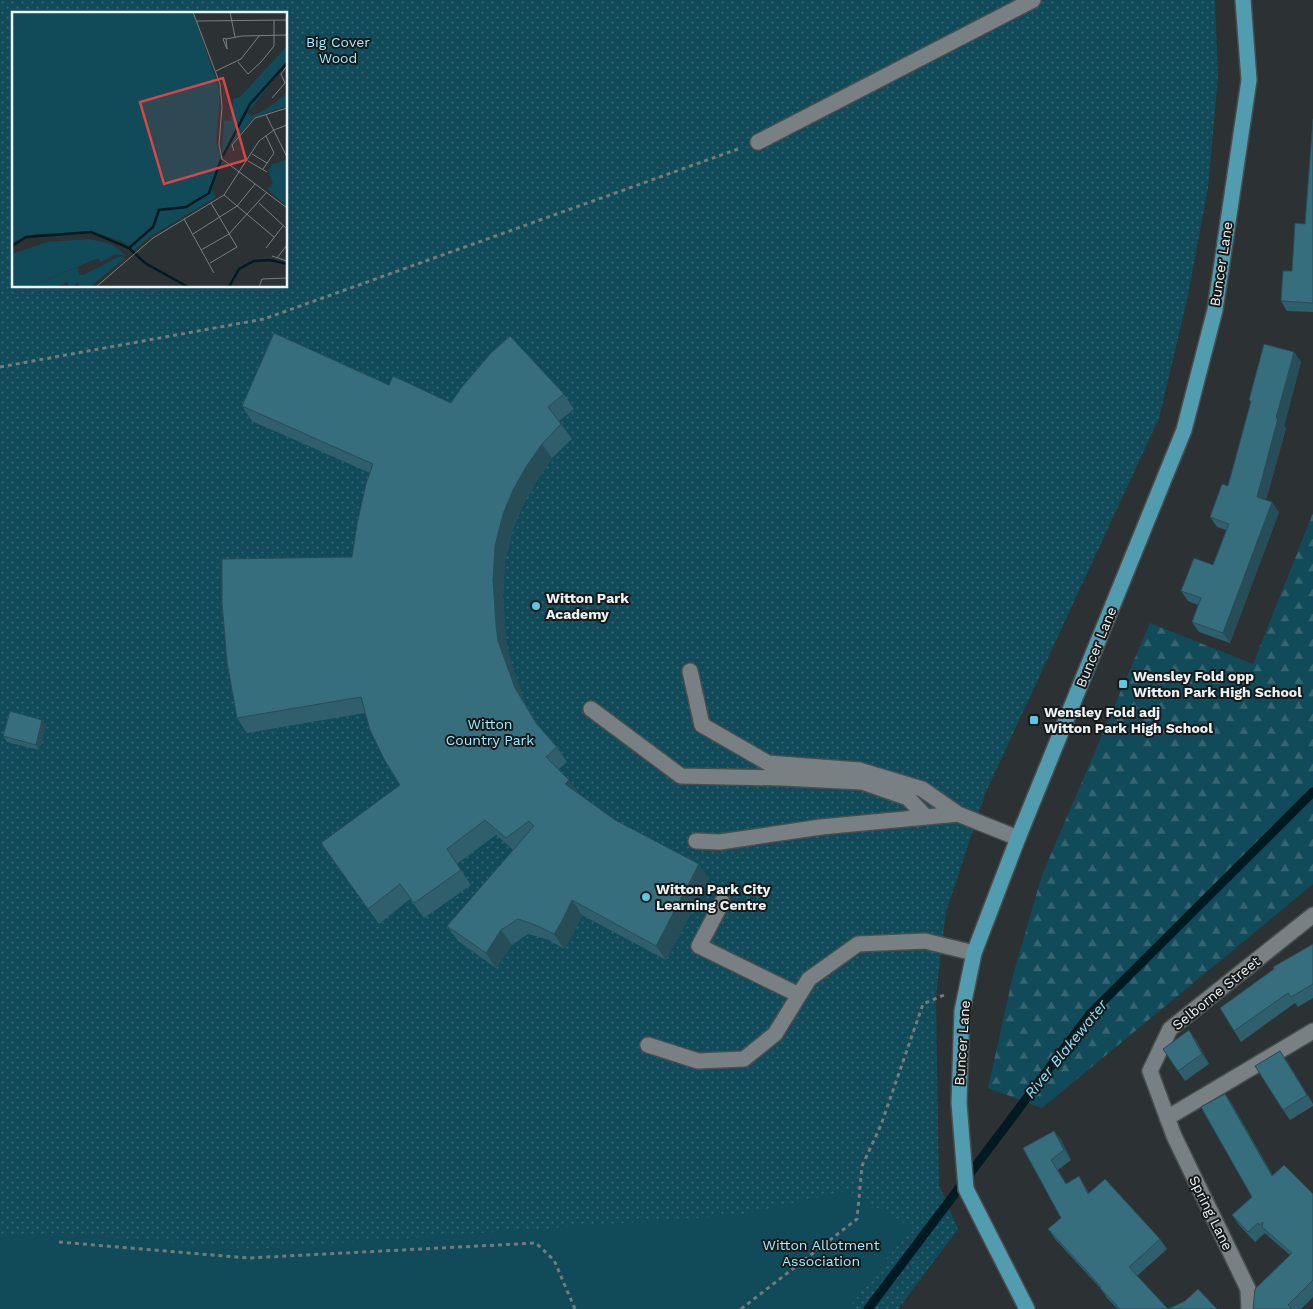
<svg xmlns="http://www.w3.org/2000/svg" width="1313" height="1309" viewBox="0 0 1313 1309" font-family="'Work Sans',sans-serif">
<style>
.forest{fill:url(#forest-firs)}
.park{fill:url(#park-dots);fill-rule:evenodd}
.garden{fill:#114a58}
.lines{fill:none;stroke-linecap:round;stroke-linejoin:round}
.stream{stroke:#001a22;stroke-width:9}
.minor-casing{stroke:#484e4f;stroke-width:18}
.major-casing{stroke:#484e4f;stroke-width:18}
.path{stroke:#757b7c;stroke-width:3;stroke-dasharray:4 4;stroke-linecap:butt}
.minor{stroke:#798083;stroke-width:15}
.major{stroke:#519caf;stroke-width:15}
.wall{fill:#2f5f6c}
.shaded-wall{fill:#264d58}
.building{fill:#376e7d;stroke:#264d58}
.poi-dot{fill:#5ac8e5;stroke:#171a1a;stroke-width:2}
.labels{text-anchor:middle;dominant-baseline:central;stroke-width:4;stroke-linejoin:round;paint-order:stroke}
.park-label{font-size:14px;fill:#a5eafe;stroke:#171a1a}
.street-label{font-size:14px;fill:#ecf1f2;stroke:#171a1a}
.poi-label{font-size:14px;font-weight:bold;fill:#ecf1f2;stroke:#171a1a;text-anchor:start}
.water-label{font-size:15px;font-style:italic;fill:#8be4fe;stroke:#171a1a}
.inset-river{fill:none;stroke:#001a22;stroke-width:2.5}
.inset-road{fill:none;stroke:#797e80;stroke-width:1}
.view{fill:#d94646;fill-opacity:0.15;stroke:#d94646;stroke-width:2.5}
.inset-edge{fill:none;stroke:#ecf1f2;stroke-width:2.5}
</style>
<defs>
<pattern id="forest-firs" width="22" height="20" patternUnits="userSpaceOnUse" patternTransform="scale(1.25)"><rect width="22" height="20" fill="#114a58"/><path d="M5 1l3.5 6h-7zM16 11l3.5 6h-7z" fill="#346570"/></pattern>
<pattern id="park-dots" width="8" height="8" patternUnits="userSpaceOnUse" patternTransform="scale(1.25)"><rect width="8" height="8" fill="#114a58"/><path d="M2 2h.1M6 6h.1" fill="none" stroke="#346570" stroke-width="1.8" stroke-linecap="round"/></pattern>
</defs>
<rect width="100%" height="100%" fill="#2c3234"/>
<path class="forest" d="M 1313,513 L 1313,884 L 1042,1108 L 988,1088 L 1013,975 L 1042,875 L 1150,623 L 1253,664 Z"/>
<path class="park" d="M 0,0 L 1215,0 L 1218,77 L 1208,188 L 1187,300 L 1159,418 L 985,794 L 946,912 L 938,977 L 936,1000 L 939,1185 L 958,1229 L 898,1309 L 0,1309 ZM 14,14 L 286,14 L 286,286 L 14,286 Z"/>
<path class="garden" d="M 847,1191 L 911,1227 L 848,1309 L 0,1309 L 0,1237 L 61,1233 L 254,1249 L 739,1215 Z"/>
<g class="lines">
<path class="stream" d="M 868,1309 L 1090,1014 L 1313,792"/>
<defs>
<path id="minor" d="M 758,142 L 1033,0
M 690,671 L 702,725 L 768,763 L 859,770 L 922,789 L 958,814 L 1018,838
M 591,709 L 681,776 L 783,778 L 862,782 L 908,798 L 926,817
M 696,841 L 720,842 L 821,827 L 958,814
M 722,902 L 699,946 L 799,995
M 648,1045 L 698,1061 L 744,1059 L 775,1034 L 809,979 L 858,944 L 925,941 L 974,953
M 1167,1118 L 1313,1031
M 1249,1309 L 1248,1289 L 1174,1136 L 1150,1071 L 1170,1029 L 1313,915"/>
<path id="major" d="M 1027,1309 L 966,1189 L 959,1103 L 962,1011 L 974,953 L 1018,838 L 1184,430 L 1215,310 L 1249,80 L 1243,0"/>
</defs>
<use href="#minor" class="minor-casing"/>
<use href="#major" class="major-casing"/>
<path class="path" d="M 0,367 L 264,319 L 738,149
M 59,1242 L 248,1258 L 536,1243 L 554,1260 L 575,1309
M 741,1309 L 857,1219 L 862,1166 L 881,1125 L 923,1004 L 944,995"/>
<use href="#minor" class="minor"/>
<use href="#major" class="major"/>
</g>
<path class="wall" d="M 1313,119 L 1313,312 L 1287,311 L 1281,301 L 1292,271 L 1305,224 Z
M 1294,352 L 1301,362 L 1284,426 L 1286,428 L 1266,500 L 1279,512 L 1230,643 L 1199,632 L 1192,622 L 1198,605 L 1188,601 L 1181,591 L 1213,565 L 1226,530 L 1217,527 L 1210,517 L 1228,486 L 1251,402 L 1249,400 Z
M 389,385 L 451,403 L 564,394 L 574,409 L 559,421 L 572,439 L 552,458 L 536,482 L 523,505 L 513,529 L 505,561 L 503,595 L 506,640 L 509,656 L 525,703 L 540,728 L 557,747 L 567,762 L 559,769 L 579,794 L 615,820 L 709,879 L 666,960 L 582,915 L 572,936 L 564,949 L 549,940 L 528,934 L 512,945 L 496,968 L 458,941 L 447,926 L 513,850 L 496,835 L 457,864 L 471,885 L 424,918 L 410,899 L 379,924 L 321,843 L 400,785 L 365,713 L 247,733 L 237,718 L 352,557 L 370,473 L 252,421 L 242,406 Z
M 42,720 L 46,725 L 39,750 L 7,742 L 3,736 Z
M 1313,944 L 1313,998 L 1298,1007 L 1295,1003 L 1241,1042 L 1234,1031 Z
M 1196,1040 L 1209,1064 L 1185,1081 L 1163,1049 Z
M 1287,1061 L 1313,1104 L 1313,1106 L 1290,1120 L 1283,1110 Z
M 1225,1094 L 1232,1104 L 1273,1176 L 1313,1194 L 1313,1297 L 1301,1309 L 1253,1309 L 1290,1255 L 1269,1237 L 1267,1234 L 1266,1235 L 1265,1233 L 1255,1242 L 1239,1225 L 1232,1215 L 1252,1197 Z
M 1054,1131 L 1061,1140 L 1071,1160 L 1058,1170 L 1066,1183 L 1085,1186 L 1089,1193 L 1160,1239 L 1167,1249 L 1137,1276 L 1168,1309 L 1217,1309 L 1118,1309 L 1107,1298 L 1100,1288 L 1055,1239 L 1048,1229 L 1061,1218 L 1023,1148 Z"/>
<path class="shaded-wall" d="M 1294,352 L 1301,362 L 1284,426 L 1286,428 L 1264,507 L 1257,497 L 1276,418 Z
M 542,444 L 552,458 L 536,482 L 523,505 L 513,529 L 505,561 L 503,595 L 506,640 L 509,656 L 525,703 L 546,738 L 536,723 L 515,688 L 498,641 L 496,625 L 493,580 L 495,546 L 503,514 L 513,490 L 526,467 Z
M 1272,502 L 1279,512 L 1230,643 L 1223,633 Z
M 42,720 L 46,725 L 39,750 L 36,745 Z
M 569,780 L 580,794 L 565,784 Z
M 699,864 L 709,879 L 666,960 L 656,946 Z
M 572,900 L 582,915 L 572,936 L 564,949 L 554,934 Z
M 501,930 L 512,945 L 496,968 L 486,953 Z
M 1189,1030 L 1196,1040 L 1209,1064 L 1202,1054 Z
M 1280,1051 L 1287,1061 L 1313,1104 L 1307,1095 Z
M 1225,1094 L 1232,1104 L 1279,1186 L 1272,1176 Z
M 1054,1131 L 1061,1140 L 1071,1160 L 1064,1150 Z
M 1079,1176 L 1085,1186 L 1095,1204 L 1088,1194 Z"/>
<path class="building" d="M 1313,119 L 1313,303 L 1281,301 L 1283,271 L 1292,271 L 1295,223 L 1305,224 Z
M 274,333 L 389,385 L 393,376 L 451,403 L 461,388 L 491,353 L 510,336 L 564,394 L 548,407 L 561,424 L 542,444 L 526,467 L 513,490 L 503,514 L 495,546 L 493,580 L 496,625 L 498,641 L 515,688 L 536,723 L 557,747 L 546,757 L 569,780 L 565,784 L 615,820 L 699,864 L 656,946 L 572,900 L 562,921 L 554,934 L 538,926 L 518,919 L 501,930 L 486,953 L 447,926 L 534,826 L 529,821 L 506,838 L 485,820 L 447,849 L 461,870 L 414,903 L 400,884 L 368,909 L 321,843 L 400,785 L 384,759 L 370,730 L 361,697 L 237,718 L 227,662 L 222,603 L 222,559 L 352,557 L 357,524 L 366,484 L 373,464 L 242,406 Z
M 1264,344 L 1294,352 L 1276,418 L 1278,418 L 1257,497 L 1272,502 L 1223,633 L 1192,622 L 1201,598 L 1181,591 L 1194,558 L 1213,565 L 1229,524 L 1210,517 L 1222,484 L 1228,486 L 1251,401 L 1249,400 Z
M 10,711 L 42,720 L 36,745 L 3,736 Z
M 1313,944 L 1313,984 L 1291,997 L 1288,993 L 1234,1031 L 1220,1008 L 1274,969 L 1273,967 Z
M 1189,1030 L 1202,1054 L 1178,1071 L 1163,1049 Z
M 1280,1051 L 1307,1095 L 1283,1110 L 1255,1066 Z
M 1225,1094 L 1272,1176 L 1284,1165 L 1313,1194 L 1313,1280 L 1288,1305 L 1292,1309 L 1253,1309 L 1255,1289 L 1292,1253 L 1262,1227 L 1263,1222 L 1259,1225 L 1258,1223 L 1248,1232 L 1232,1215 L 1252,1197 L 1201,1107 Z
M 1054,1131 L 1064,1150 L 1051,1160 L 1066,1184 L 1079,1176 L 1088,1194 L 1105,1179 L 1160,1239 L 1129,1267 L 1168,1309 L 1185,1301 L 1198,1289 L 1217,1309 L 1120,1309 L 1100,1288 L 1101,1287 L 1048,1229 L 1061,1218 L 1023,1148 Z"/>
<g class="poi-dot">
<circle cx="536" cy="606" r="5"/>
<rect x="1118" y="679" width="10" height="10" rx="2.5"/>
<rect x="1029" y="715" width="10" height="10" rx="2.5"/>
<circle cx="646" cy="897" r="5"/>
</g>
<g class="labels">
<g class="park-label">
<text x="338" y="42">Big Cover<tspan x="338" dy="16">Wood</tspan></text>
<text x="490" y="724">Witton<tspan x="490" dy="16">Country Park</tspan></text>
<text x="821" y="1245">Witton Allotment<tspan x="821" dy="16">Association</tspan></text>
</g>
<g class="street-label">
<text transform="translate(1221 264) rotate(-81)">Buncer Lane</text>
<text transform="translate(1096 647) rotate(-68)">Buncer Lane</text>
<text transform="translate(1216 993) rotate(-39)">Selborne Street</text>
<text transform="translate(962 1043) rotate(-86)">Buncer Lane</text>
<text transform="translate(1211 1213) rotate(64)">Spring Lane</text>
</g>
<g class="poi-label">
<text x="546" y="598">Witton Park<tspan x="546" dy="16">Academy</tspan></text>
<text x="1133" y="676">Wensley Fold opp<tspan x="1133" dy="16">Witton Park High School</tspan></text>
<text x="1044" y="712">Wensley Fold adj<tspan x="1044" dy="16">Witton Park High School</tspan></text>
<text x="656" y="889">Witton Park City<tspan x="656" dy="16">Learning Centre</tspan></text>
</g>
<g class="water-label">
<text transform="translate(1066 1049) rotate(-51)">River Blakewater</text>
</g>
</g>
<g transform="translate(12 12)">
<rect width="275" height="275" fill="#2c3234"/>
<path d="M 275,34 L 275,52 L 235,101 L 240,104 L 251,99 L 275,82 L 275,94 L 241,106 L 214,140 L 210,140 L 212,108 L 219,109 L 221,87 L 228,85 ZM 109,244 L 113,246 L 78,275 L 68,275 L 66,271 L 58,275 L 55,270 L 43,275 L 17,275 L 65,255 L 68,263 L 71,263 Z" fill="#114a58"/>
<path d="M 0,0 L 181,0 L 208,80 L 204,130 L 211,149 L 200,178 L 204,185 L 139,224 L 122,238 L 109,229 L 82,220 L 23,222 L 0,230 ZM 273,148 L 275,152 L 275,194 L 255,177 L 261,172 L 256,159 L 261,152 ZM 77,227 L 99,232 L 115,244 L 104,242 L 89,250 L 86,246 L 17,275 L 0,275 L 0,242 L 35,230 Z" fill="#114a58"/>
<path d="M 105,139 L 133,141 L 131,158 L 104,156 ZM 203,149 L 208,150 L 196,179 L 167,194 L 138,189 L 141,181 L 135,181 L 136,173 ZM 74,229 L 81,246 L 54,256 L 47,239 ZM 43,231 L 50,248 L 23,259 L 16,242 Z" fill="#114a58"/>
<path class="inset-river" d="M 211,144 L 238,92 L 275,51M 0,234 L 14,225 L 79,220 L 117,236 L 133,251 L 176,275M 117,236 L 141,215 L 147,198 L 174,195 L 197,181 L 209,148M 217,275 L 227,257 L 242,249 L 258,248 L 275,252"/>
<path class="inset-road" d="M 181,0 L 208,72 L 210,95 L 207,132 L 210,147 L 275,196M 218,0 L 223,25M 185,9 L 275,8M 212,26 L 214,27 L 215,37 L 211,27 ZM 214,27 L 230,24 L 275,23M 226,50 L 236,62 L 249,50 L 262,34 L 262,8M 204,59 L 229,47 L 247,24M 260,86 L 273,71 L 269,62 L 275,54M 254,103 L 275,145M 222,139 L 220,133 L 243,106 L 275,96M 240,142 L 255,151M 236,149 L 255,160M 251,157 L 262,141 L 254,124M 212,183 L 262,225M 247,191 L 275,217M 172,207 L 202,261M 181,222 L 225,194 L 243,172M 254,236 L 271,214M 189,238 L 217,222 L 255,180M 260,244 L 275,249M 265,246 L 275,233M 198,251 L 225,235 L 199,191M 84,275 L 141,226 L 212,183 L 247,129 L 262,118 L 275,113M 247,275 L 250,267 L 275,266"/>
<path class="view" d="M 211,66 L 234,148 L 152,172 L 128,90 Z"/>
<rect width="275" height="275" class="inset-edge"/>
</g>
</svg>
